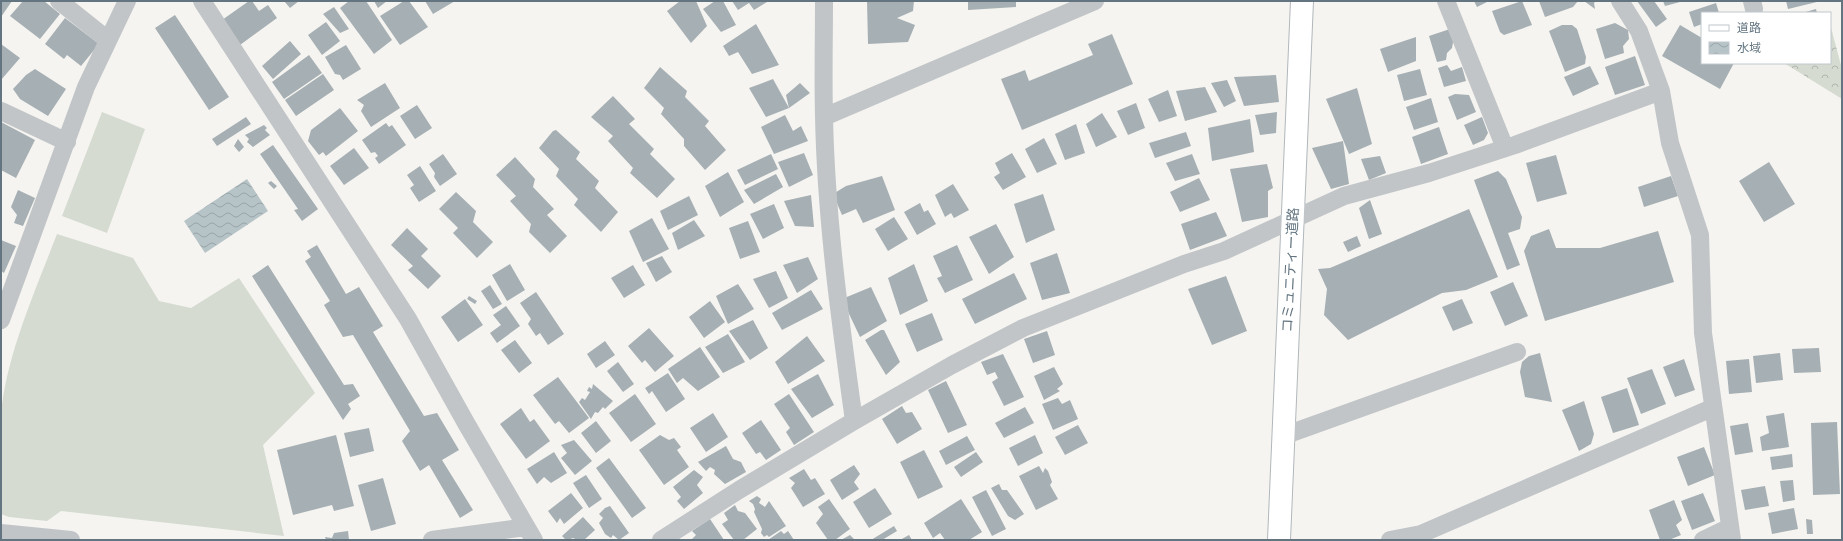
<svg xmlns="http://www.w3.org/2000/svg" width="1843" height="541" viewBox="0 0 1843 541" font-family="'Public Sans','Noto Sans JP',sans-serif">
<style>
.forest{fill:url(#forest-crowns)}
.pitch{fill:#d5dbd1}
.water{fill:url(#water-waves)}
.building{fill:#a6afb3}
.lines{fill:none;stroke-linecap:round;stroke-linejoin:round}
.secondary-casing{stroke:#b1b7bb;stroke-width:24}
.street{stroke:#c1c5c8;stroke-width:18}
.secondary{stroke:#fff;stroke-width:22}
.labels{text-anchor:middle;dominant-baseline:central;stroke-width:4;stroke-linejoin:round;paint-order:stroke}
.street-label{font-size:14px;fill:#637581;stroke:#fff}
</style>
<defs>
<pattern id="forest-crowns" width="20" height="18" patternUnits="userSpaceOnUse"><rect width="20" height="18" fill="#d5dbd1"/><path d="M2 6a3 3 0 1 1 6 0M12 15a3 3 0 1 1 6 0" fill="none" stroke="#b0b6af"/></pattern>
<pattern id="water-waves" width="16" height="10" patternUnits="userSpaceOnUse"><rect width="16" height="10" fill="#b7c4c7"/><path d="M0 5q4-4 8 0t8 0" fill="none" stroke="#98a4a7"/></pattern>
</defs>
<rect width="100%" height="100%" fill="#f5f4f0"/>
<path class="forest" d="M 1830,24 L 1842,69 L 1842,99 L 1784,63 L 1830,63 Z"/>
<path class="pitch" d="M 102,112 L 145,129 L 107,233 L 62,216 Z
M 57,234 L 133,258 L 159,301 L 191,308 L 239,278 L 315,393 L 263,445 L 284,536 L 61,511 L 47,521 L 9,517 L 1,514 C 1,482 0,449 1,416 C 5,358 36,289 57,234 Z"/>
<path class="water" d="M 247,179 L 268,211 L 205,253 L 184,221 Z"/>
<path class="building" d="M 1,1 L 12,1 L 1,17 Z
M 23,1 L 44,1 L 60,14 L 40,39 L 10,16 Z
M 249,1 L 252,1 L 259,11 L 268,5 L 277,18 L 240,45 L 222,20 Z
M 284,1 L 299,1 L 290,8 Z
M 349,1 L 366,1 L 392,40 L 374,54 L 340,8 Z
M 374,1 L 387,1 L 378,8 Z
M 404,1 L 409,1 L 428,27 L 400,45 L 380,16 Z
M 425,1 L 455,1 L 433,14 Z
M 680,1 L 696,1 L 707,26 L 691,43 L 667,11 Z
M 715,1 L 723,1 L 736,25 L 721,32 L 703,9 Z
M 732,1 L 766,1 L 767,2 L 754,10 L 749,3 L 738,10 Z
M 867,1 L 914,1 L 913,11 L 897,18 L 915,25 L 908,42 L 868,44 Z
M 968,1 L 1016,1 L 1016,7 L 968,10 Z
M 1474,1 L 1489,1 L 1477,7 Z
M 1522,1 L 1532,25 L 1504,35 L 1500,32 L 1492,11 Z
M 1539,1 L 1578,1 L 1573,7 L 1545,17 Z
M 1584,1 L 1596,1 L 1594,3 L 1595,9 Z
M 1637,1 L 1654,1 L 1667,19 L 1656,27 Z
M 1663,1 L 1680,1 L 1680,2 L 1665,6 Z
M 1786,1 L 1817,1 L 1817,2 L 1788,9 Z
M 1716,3 L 1719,13 L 1702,13 L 1702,24 L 1694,27 L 1689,12 Z
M 334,7 L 349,29 L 340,33 L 323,14 Z
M 1816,9 L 1817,13 L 1802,13 Z
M 175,15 L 229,97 L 209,110 L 155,28 Z
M 65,18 L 99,44 L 81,66 L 67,55 L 64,59 L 45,44 Z
M 326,22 L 340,41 L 322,55 L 308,35 Z
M 1615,23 L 1628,30 L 1629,39 L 1623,46 L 1624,53 L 1605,59 L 1596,29 Z
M 756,24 L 779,65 L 752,74 L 738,52 L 729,56 L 723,46 Z
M 1562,25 L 1572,25 L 1577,29 L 1586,57 L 1585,64 L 1565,72 L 1549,31 Z
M 1680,25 L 1702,38 L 1702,63 L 1734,63 L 1720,89 L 1662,56 Z
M 1450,29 L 1454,36 L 1452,48 L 1447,53 L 1446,60 L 1437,62 L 1429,36 Z
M 1112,34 L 1133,84 L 1022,130 L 1001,79 L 1025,70 L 1029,81 L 1093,55 L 1088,44 Z
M 1416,37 L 1416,61 L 1388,72 L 1380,49 Z
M 290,41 L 301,54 L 273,79 L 262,66 Z
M 1,44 L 20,58 L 1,80 Z
M 346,45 L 361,69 L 343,80 L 340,75 L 335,74 L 325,57 Z
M 309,55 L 322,73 L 284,99 L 272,82 Z
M 1635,56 L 1645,85 L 1615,95 L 1605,67 Z
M 1447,65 L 1451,71 L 1462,67 L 1466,81 L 1444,87 L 1438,68 Z
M 1590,66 L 1599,84 L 1573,96 L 1564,77 Z
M 660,67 L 687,91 L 685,97 L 709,121 L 705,126 L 726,150 L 705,170 L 684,146 L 684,139 L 661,114 L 664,108 L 644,88 Z
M 35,69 L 66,89 L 48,116 L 20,99 L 13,89 L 26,75 Z
M 1420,69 L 1427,95 L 1404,101 L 1397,75 Z
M 323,74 L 334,90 L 296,116 L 285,100 Z
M 1276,75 L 1279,102 L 1244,106 L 1234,77 Z
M 773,79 L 789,108 L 786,95 L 800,83 L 810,93 L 789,108 L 766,117 L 749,88 Z
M 1227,80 L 1236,101 L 1224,107 L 1211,83 Z
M 385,83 L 400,108 L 371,127 L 361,111 L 364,105 L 357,100 Z
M 1205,87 L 1217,112 L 1185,121 L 1176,91 Z
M 1357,88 L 1372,144 L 1349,154 L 1326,99 Z
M 1168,90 L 1177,116 L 1159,122 L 1148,99 Z
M 1455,94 L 1469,95 L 1476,112 L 1457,120 L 1448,97 Z
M 613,96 L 635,119 L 629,124 L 654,149 L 650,154 L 675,179 L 657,198 L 630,173 L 633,168 L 608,141 L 613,136 L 591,117 Z
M 1431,98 L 1438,122 L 1414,130 L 1406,107 Z
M 1136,103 L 1145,128 L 1128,135 L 1117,111 Z
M 417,105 L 432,128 L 415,139 L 400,116 Z
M 340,108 L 358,131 L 326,156 L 323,152 L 319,155 L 308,141 L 311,130 Z
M 1277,112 L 1276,133 L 1260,135 L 1255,115 Z
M 1102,113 L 1117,137 L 1096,147 L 1086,124 Z
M 785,115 L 793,131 L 801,126 L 808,141 L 774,154 L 761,127 Z
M 246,117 L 251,124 L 217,146 L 212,139 Z
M 1482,117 L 1488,133 L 1484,140 L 1473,145 L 1464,125 Z
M 1250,119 L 1254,152 L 1212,161 L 1208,128 Z
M 1,122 L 35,140 L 16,178 L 1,170 Z
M 386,123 L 389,127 L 392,125 L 406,145 L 379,164 L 375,158 L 378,156 L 375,152 L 371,153 L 362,140 Z
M 1076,124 L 1085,153 L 1065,160 L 1055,134 Z
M 264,125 L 267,128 L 265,130 L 270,135 L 253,147 L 247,142 L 249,139 L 245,135 Z
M 1439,127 L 1448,154 L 1421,164 L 1412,137 Z
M 556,130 L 580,152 L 576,159 L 599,181 L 595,188 L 618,212 L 601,232 L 574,205 L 578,199 L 556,176 L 559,169 L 539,148 L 553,131 Z
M 1186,132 L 1191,146 L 1155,158 L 1149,143 Z
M 1044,138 L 1057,164 L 1037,173 L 1025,149 Z
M 238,139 L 244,147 L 239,152 L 234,146 Z
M 1343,141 L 1349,184 L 1331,189 L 1312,148 Z
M 273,145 L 318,209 L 302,221 L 294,210 L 298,209 L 260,154 Z
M 354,148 L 369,168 L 344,185 L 330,166 Z
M 804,153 L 813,175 L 789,187 L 778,162 Z
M 1012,153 L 1026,177 L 1003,190 L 994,177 L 1000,173 L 995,163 Z
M 443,154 L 457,174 L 440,186 L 434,177 L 435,173 L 429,164 Z
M 771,154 L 778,169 L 745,185 L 737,170 Z
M 1192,154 L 1200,174 L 1175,181 L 1166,163 Z
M 1556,155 L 1567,194 L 1537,202 L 1526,163 Z
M 1380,156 L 1386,173 L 1369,180 L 1361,159 Z
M 515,157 L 535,179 L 533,187 L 554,209 L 547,215 L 567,236 L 550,253 L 529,232 L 531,224 L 510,201 L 516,196 L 496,175 Z
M 1769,162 L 1795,204 L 1764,222 L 1739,181 Z
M 1267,164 L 1273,188 L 1268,191 L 1268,217 L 1242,222 L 1230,169 Z
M 420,166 L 436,191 L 419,202 L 410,188 L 414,185 L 407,175 Z
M 1498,171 L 1506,179 L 1522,217 L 1520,229 L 1508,233 L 1520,265 L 1507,270 L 1474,180 Z
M 728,172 L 744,202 L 720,217 L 705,186 Z
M 776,174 L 783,187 L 754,204 L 744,190 Z
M 882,176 L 895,210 L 863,223 L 856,209 L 842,215 L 833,194 L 846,186 Z
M 1671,176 L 1678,196 L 1644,207 L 1638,187 Z
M 1199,178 L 1210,200 L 1180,212 L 1170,192 Z
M 271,181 L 277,186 L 274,189 L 268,183 Z
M 953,184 L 969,210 L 954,218 L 951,213 L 945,217 L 935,195 Z
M 18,190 L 35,198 L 23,226 L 14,223 L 17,215 L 11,207 Z
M 456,192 L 476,211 L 473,222 L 493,242 L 477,258 L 453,233 L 458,228 L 439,209 Z
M 1043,194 L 1055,230 L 1026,243 L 1014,204 Z
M 811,195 L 814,227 L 795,226 L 784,201 Z
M 689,196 L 698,215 L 668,230 L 660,211 Z
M 1370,200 L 1382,234 L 1369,239 L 1359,208 Z
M 920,203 L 924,212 L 928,210 L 936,224 L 917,235 L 904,212 Z
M 774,204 L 784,228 L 763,239 L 750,214 Z
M 1469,209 L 1498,277 L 1466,290 L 1442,293 L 1348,340 L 1324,315 L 1327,289 L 1318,269 L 1330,268 Z
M 1216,212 L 1227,236 L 1190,250 L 1181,224 Z
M 894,217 L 908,239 L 888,251 L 875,229 Z
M 652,218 L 669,249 L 643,262 L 629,231 Z
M 694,220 L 705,236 L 678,250 L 672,233 Z
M 748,221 L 760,252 L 740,259 L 729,228 Z
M 996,224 L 1014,257 L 989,274 L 969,237 Z
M 407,228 L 428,249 L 421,256 L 441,276 L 428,289 L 408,270 L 413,266 L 391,245 Z
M 1549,229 L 1556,248 L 1600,248 L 1658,231 L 1674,282 L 1545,321 L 1524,251 L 1531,236 Z
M 1357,236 L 1361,246 L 1348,252 L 1343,242 Z
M 1,240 L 16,246 L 4,273 L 1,271 Z
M 317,245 L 346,294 L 359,287 L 383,326 L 373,332 L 424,416 L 437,413 L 459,450 L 442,460 L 473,510 L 460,518 L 429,465 L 420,471 L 402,441 L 410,431 L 353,335 L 343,337 L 324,305 L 330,301 L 305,261 L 311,257 L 307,251 Z
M 957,245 L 973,280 L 945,293 L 937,278 L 942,276 L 933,256 Z
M 1057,253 L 1070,293 L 1042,300 L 1030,263 Z
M 662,256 L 672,272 L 656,282 L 646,263 Z
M 808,257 L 818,279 L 797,293 L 783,265 Z
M 510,264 L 525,290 L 507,301 L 492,275 Z
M 914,264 L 928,301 L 900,315 L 888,278 Z
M 268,265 L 344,385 L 353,384 L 360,396 L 348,404 L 351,409 L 343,420 L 252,276 Z
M 633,265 L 645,285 L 624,298 L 611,278 Z
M 776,271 L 788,298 L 769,308 L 753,279 Z
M 1014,273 L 1027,299 L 975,324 L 962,299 Z
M 1226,276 L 1247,331 L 1212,345 L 1188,289 Z
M 1513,282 L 1528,316 L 1505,326 L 1490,292 Z
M 738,284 L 754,309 L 728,324 L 716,296 Z
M 490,285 L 502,304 L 493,309 L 481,291 Z
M 871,287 L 887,321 L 860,337 L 842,299 Z
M 811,290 L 823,309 L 782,330 L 772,313 Z
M 536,292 L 564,334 L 548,345 L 540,333 L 536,336 L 528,324 L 531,319 L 520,303 Z
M 469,296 L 477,301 L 475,304 L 467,299 Z
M 465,299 L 483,325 L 458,342 L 441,317 Z
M 1462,299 L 1473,323 L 1453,331 L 1442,307 Z
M 710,301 L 725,322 L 704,338 L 689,317 Z
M 506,306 L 520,326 L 497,343 L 490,333 L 501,325 L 493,315 Z
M 932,313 L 943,340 L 917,352 L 905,324 Z
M 753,320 L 768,348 L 750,360 L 729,331 Z
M 649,328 L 674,356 L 655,372 L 645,360 L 642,363 L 628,346 Z
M 881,330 L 884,330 L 900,362 L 886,375 L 865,340 Z
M 1047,331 L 1055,355 L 1033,363 L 1024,339 Z
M 728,334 L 745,362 L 723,373 L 705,347 Z
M 807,336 L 825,361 L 788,384 L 775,362 Z
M 515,340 L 532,363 L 519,373 L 501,350 Z
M 605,341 L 615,355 L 596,368 L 587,354 Z
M 700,347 L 720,377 L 698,391 L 683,378 L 677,383 L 668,369 Z
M 1819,348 L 1821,372 L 1794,373 L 1792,349 Z
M 1540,353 L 1552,402 L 1525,397 L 1520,372 L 1522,362 L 1529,356 Z
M 1780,353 L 1783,380 L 1756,383 L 1753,356 Z
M 1003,354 L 1024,397 L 1004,406 L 992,382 L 998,378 L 995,372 L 987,375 L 981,362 Z
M 1684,359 L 1695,390 L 1675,397 L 1663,367 Z
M 1749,359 L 1752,392 L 1729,394 L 1726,361 Z
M 618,362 L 634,384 L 623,392 L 607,371 Z
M 1054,367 L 1063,384 L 1057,389 L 1060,391 L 1044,400 L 1034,376 Z
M 1652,369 L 1666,404 L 1641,414 L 1627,378 Z
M 668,373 L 685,399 L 666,412 L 652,391 L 649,394 L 645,388 Z
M 818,374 L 834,405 L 812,418 L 791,389 Z
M 558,377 L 589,418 L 569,433 L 559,421 L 555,424 L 533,395 Z
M 946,381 L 967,425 L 948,433 L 928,390 Z
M 593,384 L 613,401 L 605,409 L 603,407 L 598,413 L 595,412 L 591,419 L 579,402 L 582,398 L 585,400 L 590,392 L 587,391 L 589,387 L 592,389 Z
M 1627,388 L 1639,425 L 1613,433 L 1601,397 Z
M 635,394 L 656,424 L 631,442 L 609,413 Z
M 789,394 L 814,432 L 794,445 L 786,432 L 790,428 L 774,404 Z
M 1058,398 L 1062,404 L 1070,400 L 1078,419 L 1053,430 L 1042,404 Z
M 1584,401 L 1594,434 L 1591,444 L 1579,451 L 1562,410 Z
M 902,406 L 906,413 L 912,412 L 922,429 L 897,444 L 882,419 Z
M 1025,407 L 1034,423 L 1004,438 L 995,423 Z
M 521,408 L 530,422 L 534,419 L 550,441 L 526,459 L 500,424 Z
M 713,413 L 728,437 L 706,452 L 690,428 Z
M 1784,413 L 1789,447 L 1762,451 L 1760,437 L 1769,433 L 1766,416 Z
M 761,420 L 781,450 L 766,460 L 760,452 L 756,454 L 742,433 Z
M 596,421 L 611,441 L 596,453 L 581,433 Z
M 1837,422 L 1840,494 L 1813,495 L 1811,423 Z
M 1748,423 L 1753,452 L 1735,455 L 1730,426 Z
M 1078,425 L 1088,443 L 1065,455 L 1055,437 Z
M 369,428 L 374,451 L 350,457 L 344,433 Z
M 336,435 L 354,506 L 334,511 L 332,505 L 293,515 L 277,450 Z
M 660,435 L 669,440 L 674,438 L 681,447 L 677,450 L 689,467 L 664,485 L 639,450 Z
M 1035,435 L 1043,453 L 1018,466 L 1009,448 Z
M 967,436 L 975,450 L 946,465 L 939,451 Z
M 574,440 L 592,461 L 575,475 L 561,458 L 567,453 L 561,445 Z
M 726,446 L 733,459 L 741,462 L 746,472 L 725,484 L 714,474 L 715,470 L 710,467 L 706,471 L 698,462 Z
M 1704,447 L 1715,475 L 1688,486 L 1677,457 Z
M 924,450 L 943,487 L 918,499 L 900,462 Z
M 554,452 L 567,473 L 551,483 L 544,477 L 537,484 L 527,469 Z
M 976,452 L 983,462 L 961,477 L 954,467 Z
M 1792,454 L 1793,467 L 1772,470 L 1770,457 Z
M 609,458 L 646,508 L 632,518 L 596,468 Z
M 854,465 L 860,474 L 854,482 L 859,489 L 842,500 L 830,480 Z
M 1039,466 L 1043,473 L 1045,468 L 1048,471 L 1052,482 L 1050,485 L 1058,499 L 1036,510 L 1019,476 Z
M 804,469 L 811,480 L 815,478 L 825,494 L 803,507 L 791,488 L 795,483 L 789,478 Z
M 694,470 L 703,477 L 697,485 L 703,493 L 684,509 L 677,501 L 681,497 L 673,487 Z
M 586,475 L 602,499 L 589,508 L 573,483 Z
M 383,478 L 396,524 L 371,531 L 358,485 Z
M 1793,480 L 1795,500 L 1783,502 L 1780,481 Z
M 999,484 L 1002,490 L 1007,490 L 1024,514 L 1015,520 L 1008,516 L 991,488 Z
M 1765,486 L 1769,506 L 1745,510 L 1741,490 Z
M 875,488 L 892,514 L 869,528 L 853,502 Z
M 986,490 L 1006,529 L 992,536 L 972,497 Z
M 571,493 L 583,508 L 564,524 L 560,518 L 557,523 L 548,511 Z
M 1703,493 L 1715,521 L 1692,530 L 1681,501 Z
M 757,496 L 761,499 L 759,503 L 765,507 L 769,501 L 786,526 L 769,537 L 767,535 L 764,537 L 761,533 L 762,529 L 754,512 L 755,509 L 753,504 L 749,501 Z
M 829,499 L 850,529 L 835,540 L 828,540 L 816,523 L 823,514 L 818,507 Z
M 961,499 L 982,532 L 969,540 L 945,540 L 940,533 L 933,538 L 924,523 Z
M 1674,500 L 1682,520 L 1676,525 L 1681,535 L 1669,540 L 1660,540 L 1649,510 Z
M 735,505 L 738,511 L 745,513 L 757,529 L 743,540 L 734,540 L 722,524 L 728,520 L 724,513 Z
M 610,506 L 629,533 L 619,540 L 613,535 L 611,538 L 605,534 L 599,523 L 603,518 L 599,514 L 605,508 Z
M 1794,508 L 1798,529 L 1772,534 L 1768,513 Z
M 583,517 L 595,530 L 584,540 L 575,540 L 574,538 L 566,540 L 562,536 Z
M 710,519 L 724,540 L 691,540 L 696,535 L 692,531 Z
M 1806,519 L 1812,520 L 1813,534 L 1807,534 Z
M 894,526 L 897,531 L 882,540 L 871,540 Z
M 348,531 L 349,540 L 326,540 L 325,537 L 332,538 L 334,533 Z
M 781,531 L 784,534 L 788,531 L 794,540 L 768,540 Z
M 850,535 L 855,540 L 841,540 Z
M 909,535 L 912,540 L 900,540 Z"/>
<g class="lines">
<defs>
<path id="secondary" d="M 1279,540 L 1302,1"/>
</defs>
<use href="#secondary" class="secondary-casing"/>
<path class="street" d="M 59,1 L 108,40
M 202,1 L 408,319 L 466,423 L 534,540
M 824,1 C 824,39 823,78 824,116 C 826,218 840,320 854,421
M 1446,1 L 1505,148
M 1620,1 L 1639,31 L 1661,91 L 1670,143 L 1700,235 L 1703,333 L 1732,540
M 1752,1 L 1754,9
M 1,111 L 67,142
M 824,117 L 1095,1
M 1,320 L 86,87 L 127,1
M 1283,436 L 1517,352
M 1,533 L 71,540
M 432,540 L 526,527
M 661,540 L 739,490 L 854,421 L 952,365 L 1023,328 L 1184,264 L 1224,251 L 1344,196 L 1429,173 L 1515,145 L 1661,91
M 1390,540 L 1421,534 L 1712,408
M 1703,540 L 1730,527"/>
<use href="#secondary" class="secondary"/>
</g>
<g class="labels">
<g class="street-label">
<text transform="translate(1290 270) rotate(-87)">コミュニティー道路</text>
</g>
</g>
<rect width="1843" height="541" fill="none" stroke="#637581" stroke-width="4"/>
<rect x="1701" y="12" width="130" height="52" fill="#ffffff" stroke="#c1c8cd"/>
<rect x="1709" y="25" width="20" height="6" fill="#ffffff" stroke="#c1c8cd"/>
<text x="1737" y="32" font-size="12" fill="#637581">道路</text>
<rect x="1709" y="42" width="20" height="12" fill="url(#water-waves)" stroke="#c1c8cd"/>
<text x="1737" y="52" font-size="12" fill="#637581">水域</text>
</svg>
